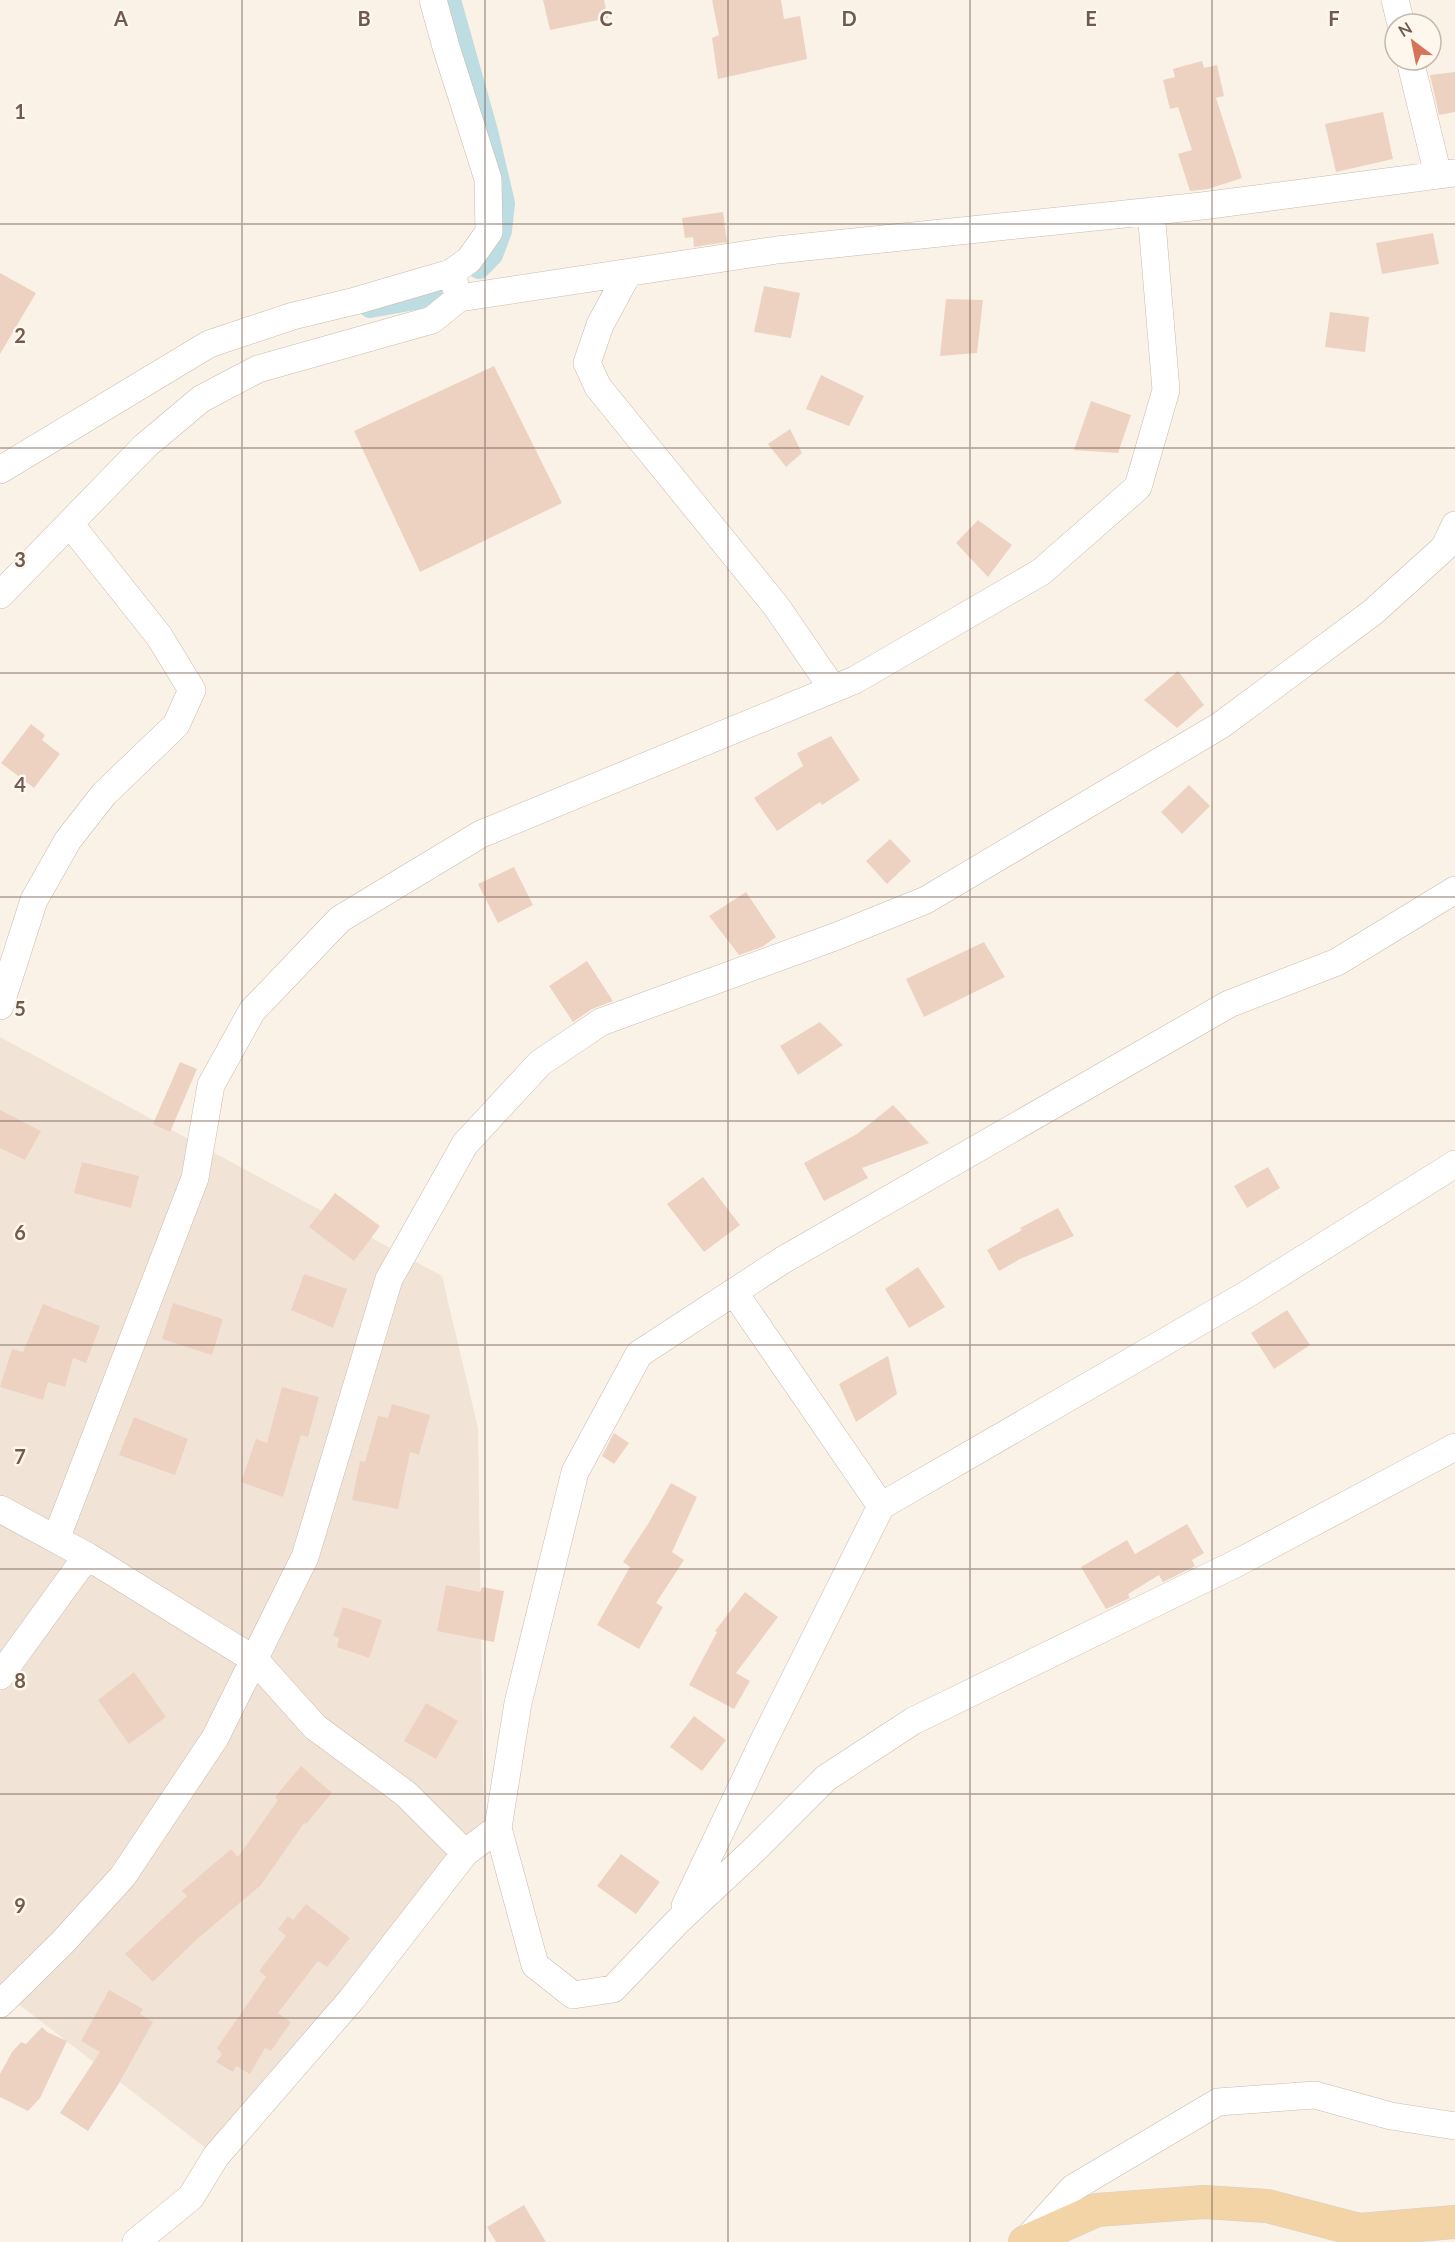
<svg xmlns="http://www.w3.org/2000/svg" width="1455" height="2242" viewBox="0 0 1455 2242" font-family="Lato,sans-serif">
<style>
.residential{fill:#f1e4d7}
.lines{fill:none;stroke-linecap:round;stroke-linejoin:round}
.canal{stroke:#bedde2;stroke-width:22}
.building{fill:#edd2c2}
.minor-casing{stroke:#cbbaaf;stroke-width:28}
.major-casing{stroke:#d7d1cd;stroke-width:34}
.minor{stroke:#fff;stroke-width:27}
.major{stroke:#f2d4a7;stroke-width:33}
.grid{fill:none;stroke:#715a4e;stroke-width:1.5;stroke-opacity:0.55}
.grid-label{font-size:20px;text-anchor:middle;font-weight:bold;fill:#715a4e;stroke:#fdf7ed;stroke-width:5;stroke-linejoin:round;paint-order:stroke}
</style>
<rect width="100%" height="100%" fill="#faf2e7"/>
<path class="residential" d="M 0,1037 L 442,1276 L 478,1428 L 484,1825 L 207,2149 L 0,1990 Z"/>
<g class="lines">
<path class="canal" d="M 450,0 L 487,131 L 504,203 L 501,231 L 492,255 L 479,268
M 370,307 L 432,296"/>
</g>
<path class="building" d="M 543,0 L 604,0 L 608,18 L 550,30 Z
M 712,0 L 781,0 L 784,19 L 800,16 L 807,59 L 718,79 L 712,38 L 719,35 Z
M 1202,61 L 1204,68 L 1217,65 L 1224,96 L 1216,98 L 1242,178 L 1208,189 L 1190,191 L 1178,154 L 1192,150 L 1178,107 L 1170,109 L 1163,80 L 1175,77 L 1173,69 Z
M 1455,72 L 1455,112 L 1439,115 L 1430,75 Z
M 1383,112 L 1393,159 L 1336,172 L 1325,124 Z
M 723,212 L 727,242 L 694,247 L 693,237 L 685,238 L 682,218 Z
M 1433,233 L 1439,264 L 1382,274 L 1376,243 Z
M 0,273 L 36,293 L 0,354 Z
M 764,286 L 800,293 L 791,338 L 754,332 Z
M 946,299 L 983,300 L 977,353 L 940,356 Z
M 1330,312 L 1369,317 L 1365,352 L 1325,347 Z
M 494,366 L 562,503 L 420,572 L 354,431 Z
M 821,375 L 864,396 L 849,426 L 806,409 Z
M 1091,401 L 1131,415 L 1118,453 L 1074,450 Z
M 790,429 L 802,453 L 786,467 L 768,444 Z
M 978,520 L 1012,545 L 988,577 L 956,543 Z
M 1178,671 L 1204,705 L 1177,728 L 1144,700 Z
M 31,724 L 45,735 L 42,740 L 60,754 L 34,788 L 1,763 Z
M 831,736 L 860,780 L 822,805 L 820,802 L 777,831 L 754,798 L 803,766 L 797,753 Z
M 1189,785 L 1210,806 L 1182,834 L 1161,812 Z
M 890,839 L 911,861 L 887,884 L 866,861 Z
M 514,867 L 533,905 L 498,923 L 478,884 Z
M 746,892 L 776,937 L 762,947 L 739,955 L 709,916 Z
M 984,942 L 1005,977 L 924,1017 L 906,979 Z
M 587,961 L 613,1001 L 592,1009 L 573,1022 L 549,986 Z
M 820,1022 L 843,1045 L 798,1075 L 780,1046 Z
M 180,1062 L 197,1069 L 170,1132 L 153,1124 Z
M 893,1105 L 929,1143 L 862,1168 L 868,1178 L 824,1201 L 804,1163 L 857,1134 Z
M 0,1110 L 41,1131 L 25,1160 L 0,1148 Z
M 82,1162 L 139,1176 L 131,1208 L 74,1193 Z
M 1268,1167 L 1280,1188 L 1247,1208 L 1234,1186 Z
M 703,1177 L 740,1225 L 704,1252 L 667,1204 Z
M 335,1193 L 380,1226 L 354,1261 L 309,1227 Z
M 1058,1208 L 1074,1236 L 1020,1259 L 999,1271 L 987,1250 L 1022,1230 L 1020,1228 Z
M 918,1267 L 945,1307 L 909,1328 L 885,1289 Z
M 304,1274 L 347,1289 L 333,1328 L 291,1310 Z
M 173,1303 L 223,1319 L 212,1355 L 162,1339 Z
M 43,1304 L 100,1326 L 86,1363 L 73,1358 L 65,1387 L 48,1382 L 43,1400 L 0,1387 L 12,1349 L 23,1352 Z
M 1287,1310 L 1310,1345 L 1274,1369 L 1251,1333 Z
M 888,1356 L 897,1394 L 856,1422 L 839,1384 Z
M 282,1387 L 319,1397 L 308,1437 L 301,1435 L 283,1497 L 241,1482 L 256,1439 L 267,1443 Z
M 392,1404 L 430,1415 L 419,1455 L 410,1452 L 398,1509 L 352,1500 L 360,1461 L 365,1462 L 378,1416 L 388,1418 Z
M 134,1417 L 188,1439 L 175,1475 L 119,1455 Z
M 614,1433 L 629,1443 L 614,1464 L 602,1456 Z
M 671,1483 L 697,1497 L 672,1552 L 684,1560 L 656,1603 L 663,1607 L 639,1649 L 597,1625 L 630,1567 L 623,1562 L 648,1524 Z
M 1187,1524 L 1204,1553 L 1192,1560 L 1195,1566 L 1163,1582 L 1159,1575 L 1128,1594 L 1130,1598 L 1106,1609 L 1081,1567 L 1127,1540 L 1135,1554 Z
M 446,1585 L 480,1592 L 482,1587 L 504,1591 L 494,1642 L 437,1631 Z
M 745,1592 L 778,1617 L 736,1673 L 750,1681 L 734,1709 L 689,1685 L 717,1632 L 715,1631 Z
M 343,1607 L 382,1620 L 369,1658 L 337,1647 L 339,1638 L 333,1636 Z
M 134,1672 L 166,1717 L 129,1744 L 98,1700 Z
M 426,1703 L 458,1721 L 436,1759 L 404,1741 Z
M 694,1716 L 726,1740 L 702,1771 L 670,1747 Z
M 301,1766 L 332,1793 L 306,1824 L 304,1823 L 261,1885 L 197,1939 L 153,1982 L 125,1954 L 187,1896 L 182,1891 L 231,1849 L 238,1857 L 278,1800 L 275,1797 Z
M 621,1854 L 660,1882 L 636,1914 L 597,1886 Z
M 306,1904 L 350,1938 L 327,1967 L 318,1961 L 278,2013 L 291,2022 L 271,2051 L 265,2048 L 250,2074 L 236,2066 L 233,2072 L 216,2062 L 222,2054 L 217,2048 L 266,1977 L 259,1971 L 286,1936 L 278,1929 L 288,1916 L 293,1920 Z
M 109,1990 L 143,2009 L 140,2014 L 153,2022 L 118,2085 L 88,2131 L 60,2113 L 100,2052 L 81,2041 Z
M 42,2027 L 47,2032 L 67,2041 L 40,2098 L 28,2111 L 0,2097 L 0,2074 L 12,2052 L 21,2042 L 26,2044 Z
M 524,2205 L 546,2242 L 496,2242 L 487,2227 Z"/>
<g class="lines">
<defs>
<path id="minor" d="M 1395,0 L 1401,24
M 1410,60 L 1438,175
M 628,273 L 600,325 L 587,363 L 598,387 L 776,606 L 833,689
M 459,298 L 777,250 L 1202,206 L 1455,173
M 0,470 L 209,344 L 293,316 L 355,301 L 451,273 L 469,260 L 489,232 L 488,179 L 446,47 L 433,0
M 0,595 L 145,446 L 201,399 L 258,369 L 432,320 L 459,298 L 454,282
M 1455,890 L 1337,962 L 1229,1004 L 783,1260 L 639,1354 L 575,1472 L 518,1703 L 498,1828 L 535,1965 L 573,1995 L 613,1989 L 678,1921 L 753,1851 L 826,1778 L 913,1721 L 1239,1562 L 1455,1447
M 0,1006 L 34,900 L 68,840 L 104,794 L 176,725 L 192,690 L 159,636 L 70,524
M 734,1292 L 881,1506
M 0,1509 L 87,1556 L 255,1660 L 315,1727 L 406,1794 L 465,1853
M 56,1539 L 195,1178 L 211,1085 L 252,1011 L 340,919 L 481,834 L 855,680 L 1041,572 L 1138,487 L 1166,390 L 1151,211
M 0,1676 L 87,1556
M 685,1906 L 763,1742 L 881,1506 L 1244,1296 L 1455,1164
M 0,2004 L 62,1943 L 123,1876 L 215,1738 L 305,1557 L 389,1279 L 465,1144 L 540,1063 L 601,1022 L 837,936 L 926,900 L 1221,725 L 1373,612 L 1444,548 L 1455,525
M 1027,2239 L 1073,2188 L 1218,2102 L 1315,2095 L 1391,2116 L 1455,2126
M 136,2242 L 191,2197 L 216,2156 L 351,2000 L 465,1853 L 498,1828"/>
<path id="major" d="M 1025,2242 L 1097,2210 L 1204,2202 L 1267,2206 L 1359,2230 L 1455,2222"/>
</defs>
<use href="#minor" class="minor-casing"/>
<use href="#major" class="major-casing"/>
<use href="#minor" class="minor"/>
<use href="#major" class="major"/>
</g>
<path class="grid" d="M 242,0 L 242,2242M 485,0 L 485,2242M 728,0 L 728,2242M 970,0 L 970,2242M 1212,0 L 1212,2242M 0,224 L 1455,224M 0,448 L 1455,448M 0,673 L 1455,673M 0,897 L 1455,897M 0,1121 L 1455,1121M 0,1345 L 1455,1345M 0,1569 L 1455,1569M 0,1794 L 1455,1794M 0,2018 L 1455,2018"/>
<g class="grid-label">
<text x="121" y="26">A</text>
<text x="364" y="26">B</text>
<text x="606" y="26">C</text>
<text x="849" y="26">D</text>
<text x="1091" y="26">E</text>
<text x="1334" y="26">F</text>
<text x="20" y="119">1</text>
<text x="20" y="343">2</text>
<text x="20" y="567">3</text>
<text x="20" y="792">4</text>
<text x="20" y="1016">5</text>
<text x="20" y="1240">6</text>
<text x="20" y="1464">7</text>
<text x="20" y="1688">8</text>
<text x="20" y="1913">9</text>
</g>
<g transform="translate(1413 42) rotate(328)"><circle r="28" fill="#fdf7ed" stroke="#c5b8ad" stroke-width="1.5"/>
<path d="M0-4.5L10 22L0 15L-10 22Z" fill="#d77359"/>
<text y="-9" font-size="16" font-weight="bold" text-anchor="middle" fill="#715a4e">N</text>
</g>
</svg>
